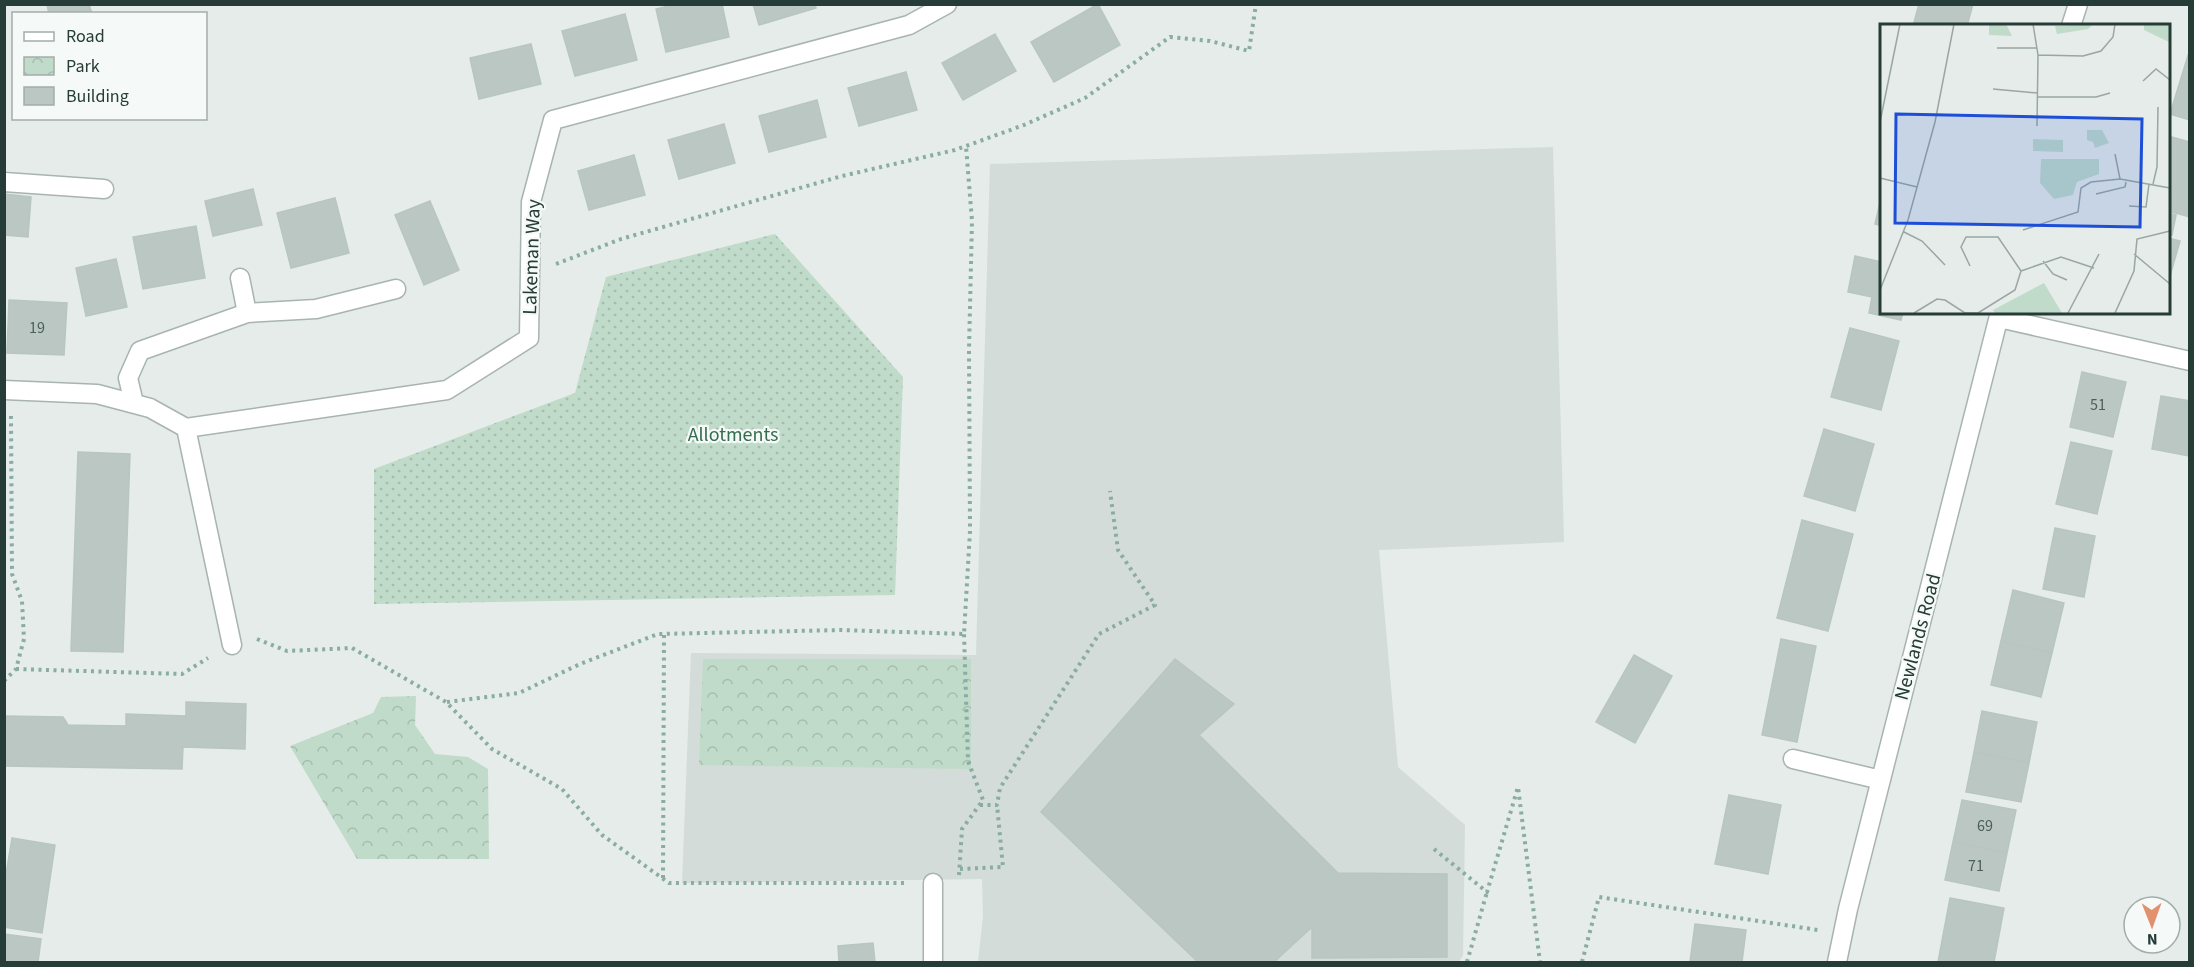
<svg xmlns="http://www.w3.org/2000/svg" width="2194" height="967" viewBox="0 0 2194 967" font-family="'Source Sans 3',sans-serif">
<style>
.built{fill:#d3dcd8}
.park{fill:url(#park-crowns)}
.garden{fill:url(#garden-dots)}
.building{fill:#bac7c3;stroke:#b8c5c0;stroke-width:1.5}
.lines{fill:none;stroke-linecap:round;stroke-linejoin:round}
.minor-casing{stroke:#a8b4b0;stroke-width:21}
.path{stroke:#89aca3;stroke-width:4;stroke-dasharray:3 4.5;stroke-linecap:butt}
.minor{stroke:#fff;stroke-width:18}
.labels{text-anchor:middle;dominant-baseline:central;stroke-width:4.5;stroke-linejoin:round;paint-order:stroke}
.number-label{font-size:16px;fill:#4b5f5a}
.street-label{font-size:20px;fill:#263c37;stroke:#f5f9f7}
.park-label{font-size:20px;fill:#356e4e;stroke:#f5f9f7}
.inset-road{fill:none;stroke:#99a6a2;stroke-width:1.5}
.view{fill:#1d4ed8;fill-opacity:0.15;stroke:#1d4ed8;stroke-width:3}
.inset-edge{fill:none;stroke:#263c37;stroke-width:3}
</style>
<defs>
<pattern id="park-crowns" width="20" height="18" patternUnits="userSpaceOnUse" patternTransform="scale(1.5)"><rect width="20" height="18" fill="#c0dbc9"/><path d="M2 6a3 3 0 1 1 6 0M12 15a3 3 0 1 1 6 0" fill="none" stroke="#a5bdad"/></pattern>
<pattern id="garden-dots" width="8" height="8" patternUnits="userSpaceOnUse" patternTransform="scale(1.5)"><rect width="8" height="8" fill="#c0dbc9"/><path d="M2 2h.1M6 6h.1" fill="none" stroke="#a5bdad" stroke-width="1.8" stroke-linecap="round"/></pattern>
</defs>
<rect width="100%" height="100%" fill="#e5ece9"/>
<path class="built" d="M 1553,147 L 1564,542 L 1379,550 L 1398,767 L 1465,825 L 1463,955 L 1459,962 L 978,962 L 983,916 L 982,879 L 682,883 L 691,653 L 976,655 L 990,164 Z"/>
<path class="park" d="M 703,659 L 971,659 L 971,769 L 699,765 Z
M 416,696 L 415,725 L 435,754 L 468,757 L 488,769 L 489,859 L 357,859 L 290,746 L 373,713 L 381,697 Z"/>
<path class="garden" d="M 775,234 L 903,377 L 895,595 L 374,604 L 374,469 L 575,393 L 606,277 Z"/>
<path class="building" d="M 47,4 L 89,4 L 92,14 L 49,14 Z
M 677,4 L 722,4 L 729,37 L 666,52 L 656,9 Z
M 753,4 L 815,4 L 816,8 L 759,25 Z
M 1098,4 L 1120,45 L 1054,82 L 1031,42 Z
M 1919,4 L 1973,4 L 1967,26 L 1913,26 Z
M 625,14 L 637,60 L 575,76 L 562,31 Z
M 995,34 L 1016,71 L 963,100 L 942,63 Z
M 531,44 L 541,84 L 479,99 L 470,58 Z
M 2190,49 L 2190,120 L 2170,114 Z
M 906,72 L 917,110 L 859,126 L 848,88 Z
M 817,100 L 826,137 L 769,152 L 759,116 Z
M 724,124 L 735,163 L 679,179 L 668,140 Z
M 2168,136 L 2190,142 L 2190,217 L 2168,211 Z
M 634,155 L 645,195 L 589,210 L 578,171 Z
M 253,189 L 262,225 L 213,236 L 205,201 Z
M 4,194 L 31,197 L 28,237 L 4,235 Z
M 1882,194 L 1882,226 L 1875,224 Z
M 335,198 L 349,253 L 291,268 L 277,213 Z
M 430,201 L 459,270 L 424,285 L 395,215 Z
M 2168,213 L 2176,215 L 2172,235 L 2168,234 Z
M 196,226 L 205,278 L 143,289 L 133,237 Z
M 2168,238 L 2180,241 L 2168,283 Z
M 1855,256 L 1882,262 L 1882,312 L 1903,312 L 1901,320 L 1869,313 L 1872,297 L 1848,292 Z
M 116,259 L 127,307 L 86,316 L 76,268 Z
M 9,300 L 67,303 L 64,355 L 7,353 Z
M 1850,328 L 1899,341 L 1881,410 L 1831,397 Z
M 2082,372 L 2126,382 L 2113,437 L 2070,427 Z
M 2161,396 L 2190,401 L 2190,456 L 2152,449 Z
M 1824,429 L 1874,444 L 1855,511 L 1804,496 Z
M 2071,442 L 2112,451 L 2097,514 L 2056,504 Z
M 78,452 L 130,454 L 123,652 L 71,651 Z
M 1802,520 L 1853,534 L 1828,631 L 1777,618 Z
M 2055,528 L 2095,536 L 2084,597 L 2043,589 Z
M 2013,590 L 2064,603 L 2052,653 L 2001,641 Z
M 1781,639 L 1816,646 L 1797,742 L 1762,735 Z
M 2001,641 L 2052,653 L 2041,697 L 1991,685 Z
M 1634,655 L 1672,676 L 1635,743 L 1596,722 Z
M 1175,659 L 1234,704 L 1199,735 L 1338,873 L 1447,874 L 1447,957 L 1312,958 L 1312,927 L 1274,962 L 1198,962 L 1041,812 Z
M 186,702 L 246,704 L 245,749 L 183,747 L 182,769 L 4,766 L 4,716 L 63,717 L 68,725 L 126,726 L 126,714 L 186,716 Z
M 1982,711 L 2037,722 L 2029,763 L 1974,752 Z
M 1974,752 L 2029,763 L 2021,802 L 1966,792 Z
M 1729,795 L 1781,805 L 1768,874 L 1715,864 Z
M 1962,800 L 2016,810 L 2007,853 L 1953,842 Z
M 12,838 L 55,845 L 42,933 L 4,927 L 4,886 Z
M 1953,842 L 2007,853 L 1999,891 L 1945,880 Z
M 1950,898 L 2004,908 L 1994,962 L 1938,962 Z
M 1695,924 L 1746,930 L 1742,962 L 1690,962 Z
M 4,934 L 41,939 L 38,962 L 4,962 Z
M 873,943 L 875,962 L 839,962 L 838,946 Z"/>
<g class="lines">
<defs>
<path id="minor" d="M 2071,26 L 2078,4
M 4,182 L 104,189
M 240,278 L 247,313
M 1999,318 L 2190,361
M 4,390 L 97,394 L 150,408 L 186,428
M 134,403 L 128,378 L 140,351 L 247,313 L 316,309 L 396,289
M 186,428 L 447,390 L 529,338 L 531,202 L 553,120 L 909,25 L 947,4
M 186,428 L 232,645
M 1793,759 L 1881,780
M 933,962 L 933,883
M 1837,962 L 1848,909 L 2000,312"/>
</defs>
<use href="#minor" class="minor-casing"/>
<path class="path" d="M 556,264 L 621,239 L 842,176 L 955,150 L 1024,125 L 1085,98 L 1170,37 L 1210,41 L 1249,51 L 1256,4
M 257,639 L 287,651 L 352,648 L 446,702 L 492,749 L 562,789 L 602,835 L 669,883 L 906,883
M 16,669 L 182,674 L 208,658
M 4,681 L 16,669 L 24,639 L 22,601 L 12,574 L 11,416
M 447,702 L 519,693 L 580,664 L 658,634 L 842,630 L 964,634 L 970,531 L 969,350 L 972,221 L 966,146
M 980,805 L 997,805 L 1000,788 L 1099,634 L 1155,605 L 1118,550 L 1110,491
M 1434,849 L 1487,892 L 1518,787 L 1540,962
M 960,869 L 1003,867 L 997,805
M 959,875 L 962,829 L 983,800 L 968,761 L 964,634
M 663,878 L 664,634
M 1467,962 L 1487,892
M 1582,962 L 1599,897 L 1818,930"/>
<use href="#minor" class="minor"/>
</g>
<g class="labels">
<g class="number-label">
<text x="37" y="328">19</text>
<text x="2098" y="405">51</text>
<text x="1985" y="826">69</text>
<text x="1976" y="866">71</text>
</g>
<g class="street-label">
<text transform="translate(532 257) rotate(-88)">Lakeman Way</text>
<text transform="translate(1918 637) rotate(-75)">Newlands Road</text>
</g>
<g class="park-label">
<text x="733" y="435">Allotments</text>
</g>
</g>
<g transform="translate(1880 24)">
<rect width="290" height="290" fill="#e5ece9"/>
<path d="M 213,0 L 208,5 L 177,10 L 175,2 ZM 264,0 L 289,0 L 289,18 L 264,6 Z" fill="#c0dbc9"/>
<path d="M 164,259 L 182,289 L 115,289 L 113,286 Z" fill="#c0dbc9"/>
<path d="M 207,106 L 222,106 L 229,119 L 215,124 L 213,118 L 207,116 ZM 153,115 L 183,116 L 183,128 L 153,127 Z" fill="#c0dbc9"/>
<path d="M 109,0 L 126,0 L 132,12 L 109,11 ZM 161,135 L 219,135 L 219,150 L 197,158 L 193,171 L 174,175 L 160,159 Z" fill="#c0dbc9"/>
<path class="inset-road" d="M 153,0 L 158,31 L 157,102M 117,24 L 157,24M 158,31 L 203,32 L 221,27 L 233,13 L 235,0M 263,57 L 276,45 L 290,56M 113,65 L 158,69M 158,73 L 216,73 L 230,69M 0,98 L 20,0M 235,130 L 240,155M 0,154 L 37,163M 240,155 L 290,164M 273,160 L 277,143 L 278,83M 216,170 L 245,163 L 246,158M 249,182 L 266,183 L 269,160M 143,206 L 198,188 L 201,164 L 211,158 L 240,155M 24,208 L 42,217 L 65,241M 254,230 L 290,260M 163,237 L 173,250 L 187,256M 90,242 L 81,223 L 86,213 L 118,213 L 141,247M 141,247 L 181,233 L 214,244M 0,266 L 28,196 L 55,98 L 74,0M 34,289 L 57,275 L 65,276 L 85,289 L 98,289 L 135,266 L 141,247M 188,289 L 219,230M 235,289 L 254,247 L 257,215 L 290,207"/>
<path class="view" d="M 16,90 L 262,95 L 260,203 L 15,199 Z"/>
<rect width="290" height="290" class="inset-edge"/>
</g>
<rect width="2194" height="967" fill="none" stroke="#263c37" stroke-width="12"/>
<rect x="12" y="12" width="195" height="108" fill="#f5f9f7" stroke="#a2adaa" stroke-width="1.5"/>
<rect x="24" y="32" width="30" height="9" fill="#ffffff" stroke="#a2adaa" stroke-width="1.5"/>
<text x="66" y="42" font-size="18" fill="#263c37">Road</text>
<rect x="24" y="57" width="30" height="18" fill="url(#park-crowns)" stroke="#a2adaa" stroke-width="1.5"/>
<text x="66" y="72" font-size="18" fill="#263c37">Park</text>
<rect x="24" y="87" width="30" height="18" fill="#bac7c3" stroke="#a2adaa" stroke-width="1.5"/>
<text x="66" y="102" font-size="18" fill="#263c37">Building</text>
<g transform="translate(2152 925) rotate(179)"><circle r="28" fill="#f5f9f7" stroke="#a2adaa" stroke-width="1.5"/>
<path d="M0-4.5L10 22L0 15L-10 22Z" fill="#e1916e"/>
<text y="-9" font-size="16" font-weight="bold" text-anchor="middle" fill="#263c37">N</text>
</g>
</svg>
